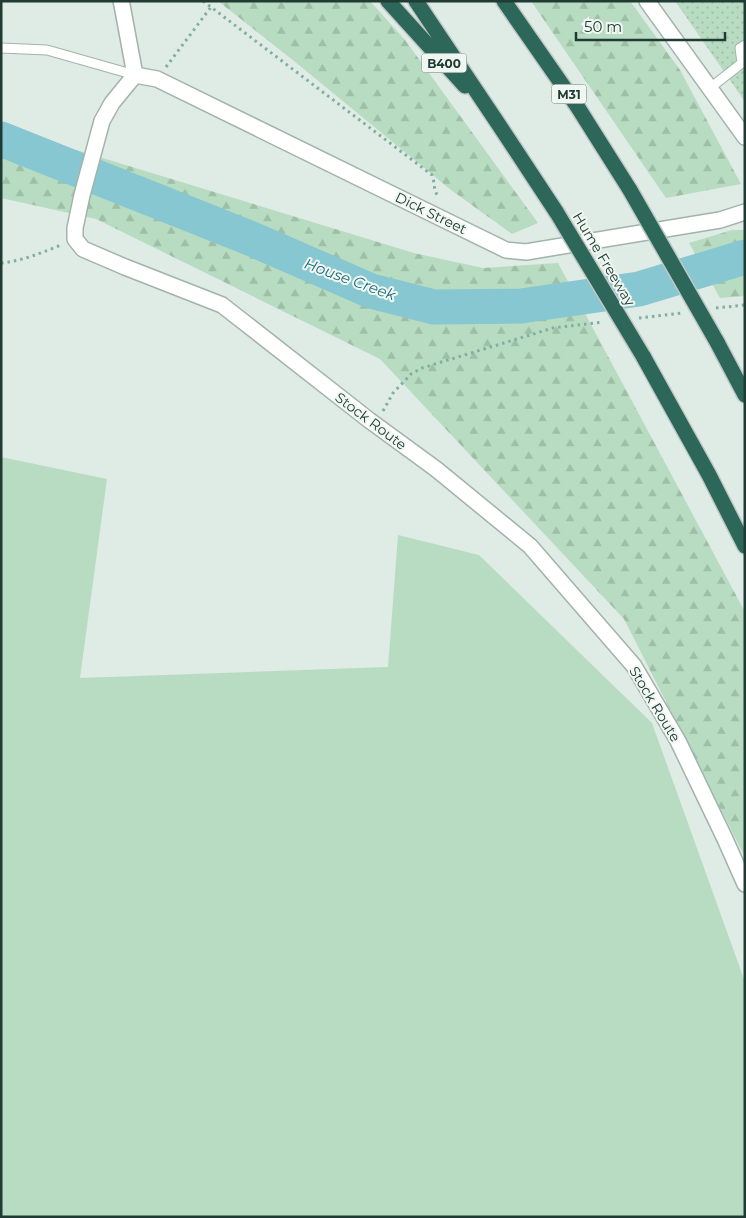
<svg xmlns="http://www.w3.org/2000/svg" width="746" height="1218" viewBox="0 0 746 1218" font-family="Montserrat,sans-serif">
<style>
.grass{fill:#b8dcc1}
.forest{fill:url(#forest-firs)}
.park{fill:url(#park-dots)}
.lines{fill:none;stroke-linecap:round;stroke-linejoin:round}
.river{stroke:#87c7d1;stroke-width:35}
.service-casing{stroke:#a2b3ac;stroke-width:11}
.minor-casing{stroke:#a2b3ac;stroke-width:18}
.motorway-casing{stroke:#c1c8c6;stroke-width:18}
.path{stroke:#80af9f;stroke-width:3;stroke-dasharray:2.5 4;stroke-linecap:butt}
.service{stroke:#fff;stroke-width:9}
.minor{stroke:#fff;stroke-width:15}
.motorway{stroke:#2c6759;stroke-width:15}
.motorway-bridge-casing{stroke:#c1c8c6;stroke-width:18;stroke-linecap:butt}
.motorway-bridge{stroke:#2c6759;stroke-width:15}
.labels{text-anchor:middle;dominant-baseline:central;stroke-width:4;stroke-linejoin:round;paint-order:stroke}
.shield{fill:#f0f7f3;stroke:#5e736d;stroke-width:1}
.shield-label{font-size:12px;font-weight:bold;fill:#203b33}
.street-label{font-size:14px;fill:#203b33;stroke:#f0f7f3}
.water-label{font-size:15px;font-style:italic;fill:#1b6a77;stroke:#f0f7f3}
</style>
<defs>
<pattern id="forest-firs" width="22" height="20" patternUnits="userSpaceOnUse" patternTransform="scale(1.25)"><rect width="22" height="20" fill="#b8dcc1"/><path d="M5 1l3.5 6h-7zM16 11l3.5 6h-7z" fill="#9ebea6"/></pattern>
<pattern id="park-dots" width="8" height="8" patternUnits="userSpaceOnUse" patternTransform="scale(1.25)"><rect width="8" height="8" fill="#b8dcc1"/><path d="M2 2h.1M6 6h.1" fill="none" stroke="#9ebea6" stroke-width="1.8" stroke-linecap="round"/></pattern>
</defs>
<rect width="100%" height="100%" fill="#dfebe5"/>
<path class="grass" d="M 1,457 L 107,479 L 80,678 L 388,667 L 398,535 L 479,555 L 652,723 L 745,982 L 745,1217 L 1,1217 Z"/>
<path class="forest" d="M 218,1 L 370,1 L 405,40 L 538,223 L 512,234 L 451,190 L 294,61 Z
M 531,1 L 630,1 L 680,70 L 741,184 L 666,198 Z
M 1,127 L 414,253 L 483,268 L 558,263 L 745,612 L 745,857 L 624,619 L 380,359 L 96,219 L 1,198 Z
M 732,230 L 745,230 L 745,296 L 720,298 L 689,243 Z"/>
<path class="park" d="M 675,1 L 745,1 L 745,101 L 743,99 Z"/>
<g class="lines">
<path class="river" d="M 1,139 L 252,239 L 371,291 L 434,307 L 521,306 L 639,289 L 745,257"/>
<defs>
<path id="service" d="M 1,48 L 47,50 L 135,75
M 710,88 L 742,63 L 740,48 L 745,45"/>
<path id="minor" d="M 121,1 L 122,5 L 135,75
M 647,1 L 745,137
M 135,75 L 112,103 L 102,121 L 82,195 L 75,228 L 75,239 L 83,249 L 125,267 L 222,305 L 369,420 L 436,469 L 530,546 L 634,666 L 678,741 L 725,839 L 745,884
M 135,75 L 157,79 L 506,250 L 526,252 L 720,220 L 745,212"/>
<path id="motorway" d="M 388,1 L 465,86
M 416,1 L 499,125 L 557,213
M 504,1 L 577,106 L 630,190
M 717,342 L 745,395
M 643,356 L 709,475 L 745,546"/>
</defs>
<use href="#service" class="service-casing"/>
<use href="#minor" class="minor-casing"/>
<use href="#motorway" class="motorway-casing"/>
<path class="path" d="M 203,1 L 432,175 C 435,182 433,190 438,196
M 166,67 L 211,7
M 1,263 C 22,261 41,253 61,245
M 716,308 L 745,305
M 639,318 L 682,313
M 383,411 L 393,393 L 411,374 L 422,368 L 553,328 L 603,322"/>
<use href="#service" class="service"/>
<use href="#minor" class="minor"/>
<use href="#motorway" class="motorway"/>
<defs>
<path id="motorway-bridge" d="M 630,190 L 717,342
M 557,213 L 643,356"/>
</defs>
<use href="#motorway-bridge" class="motorway-bridge-casing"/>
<use href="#motorway-bridge" class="motorway-bridge"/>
</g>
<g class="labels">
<g class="shield">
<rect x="421.5" y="53.5" width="45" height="19" rx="4"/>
<rect x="551.5" y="84.5" width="35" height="19" rx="4"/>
</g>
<g class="shield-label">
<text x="444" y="63">B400</text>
<text x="569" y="94">M31</text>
</g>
<g class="street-label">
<text transform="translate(431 213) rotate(26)">Dick Street</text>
<text transform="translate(604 259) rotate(59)">Hume Freeway</text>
<text transform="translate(371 421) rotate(37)">Stock Route</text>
<text transform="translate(655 704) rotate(59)">Stock Route</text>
</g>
<g class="water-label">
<text transform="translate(350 279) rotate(20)">House Creek</text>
</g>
</g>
<rect width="746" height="1218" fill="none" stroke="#203b33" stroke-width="5"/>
<path d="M576 32v8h149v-8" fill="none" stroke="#203b33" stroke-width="2.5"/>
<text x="584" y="32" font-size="15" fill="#203b33" stroke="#f0f7f3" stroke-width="4" paint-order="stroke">50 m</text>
</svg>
